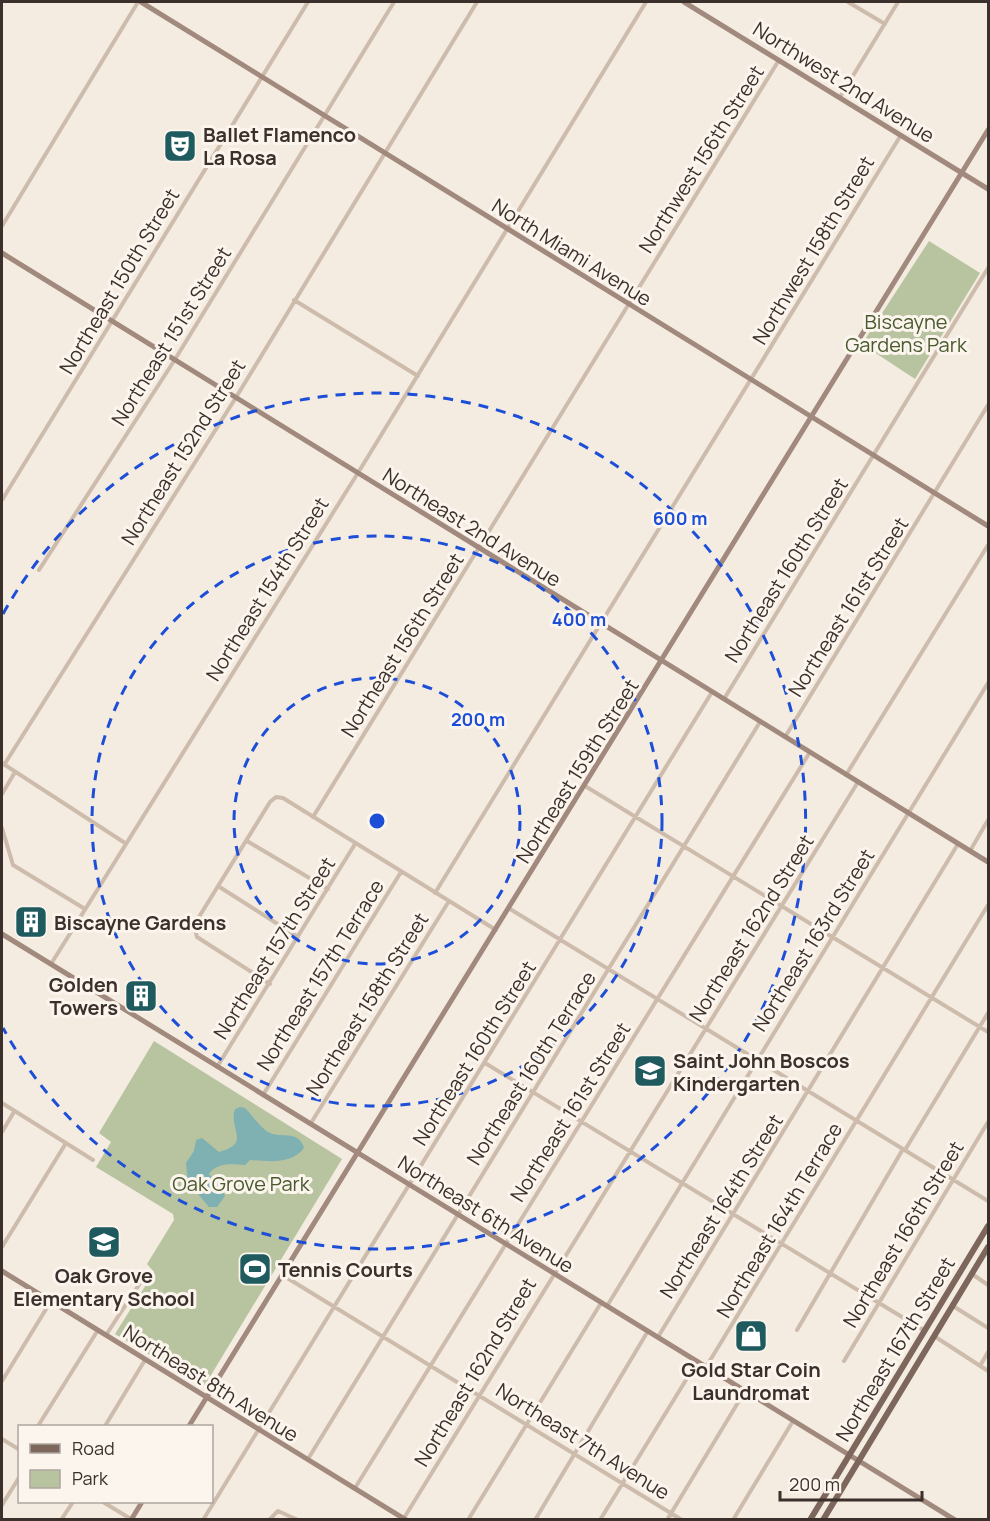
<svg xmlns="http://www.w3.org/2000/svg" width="990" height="1521" viewBox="0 0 990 1521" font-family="Manrope,sans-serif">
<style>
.green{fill:#b8c4a0}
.water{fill:#7fb0b2}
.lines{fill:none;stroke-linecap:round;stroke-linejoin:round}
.street{stroke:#cdbbac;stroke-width:4}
.secondary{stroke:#a18a7d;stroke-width:5}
.primary{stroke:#7d675c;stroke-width:6}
.ring{fill:none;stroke:#1d4ed8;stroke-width:3;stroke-dasharray:10 8}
.labels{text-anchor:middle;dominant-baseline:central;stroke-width:6;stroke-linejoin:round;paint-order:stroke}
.street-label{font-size:20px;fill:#3b302b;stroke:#fbf5ee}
.poi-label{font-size:20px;font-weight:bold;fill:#3b302b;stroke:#fbf5ee;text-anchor:start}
.park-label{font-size:20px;fill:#4a5a2e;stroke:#fbf5ee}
.centre{fill:#1d4ed8;stroke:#fbf5ee;stroke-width:3}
.ring-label{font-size:18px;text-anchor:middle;font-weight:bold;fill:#1d4ed8;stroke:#fbf5ee;stroke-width:6;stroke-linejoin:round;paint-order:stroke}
</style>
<rect width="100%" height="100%" fill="#f4ebe1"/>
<path class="green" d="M 929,241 L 980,273 L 915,379 L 862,344 Z
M 154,1041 L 342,1159 L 205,1385 L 201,1386 L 115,1334 L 154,1272 L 147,1264 L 174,1220 L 173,1214 L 96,1167 L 111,1142 L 99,1133 Z"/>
<path class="water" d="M 240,1107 L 245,1108 C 252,1115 260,1127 268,1132 C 279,1139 299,1129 304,1148 C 291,1165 269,1161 250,1160 L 245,1165 C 232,1164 217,1162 209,1174 L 219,1185 L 225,1196 L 217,1207 L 209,1207 L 188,1182 L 186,1163 L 194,1151 L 196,1140 L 202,1138 L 219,1152 C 252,1144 228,1128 235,1109 Z"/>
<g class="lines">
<path class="street" d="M 848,2 L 885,24
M 840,97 L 898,2
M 2,226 L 138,2
M 294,300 L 418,376
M 2,500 L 308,2
M 39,570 L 174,361 L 394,2
M 724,699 L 988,268
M 785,737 L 988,405
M 2,763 L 125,843
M 4,765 L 235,399 L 477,2
M 846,775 L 988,545
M 585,786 L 988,1032
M 2,794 L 15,772
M 313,817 L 779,60
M 2,828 L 13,865 L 85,909
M 247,841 L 328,889
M 970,851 L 988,820
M 218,886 L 298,937
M 435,893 L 901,135
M 510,909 L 988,1201
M 51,964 L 361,468 L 646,2
M 270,984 L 197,937 L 194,925 L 270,802 L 276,797 L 283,798 L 496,930
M 485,1063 L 925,1331
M 217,1067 L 355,844
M 263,1095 L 401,872
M 2,1103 L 93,1160
M 311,1123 L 449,901
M 2,1132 L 14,1112
M 905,1150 L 988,1013
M 2,1247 L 66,1143
M 972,1274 L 988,1285
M 284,1276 L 682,1520
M 607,1306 L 988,683
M 953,1306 L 988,1328
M 797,1330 L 903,1149
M 106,1335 L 148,1271
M 934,1336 L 988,1371
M 658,1337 L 958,844
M 844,1361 L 988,1122
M 980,1366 L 988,1352
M 706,1367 L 988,905
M 2,1381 L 51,1301
M 38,1426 L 98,1330
M 105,1426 L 145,1360
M 2,1439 L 20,1450
M 308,1459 L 760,722
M 355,1488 L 810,752
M 103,1502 L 131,1519
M 2,1505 L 20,1476
M 404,1518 L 858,782
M 61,1520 L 73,1502
M 203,1520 L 712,692
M 269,1520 L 278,1511 L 298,1520
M 468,1520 L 601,1303
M 535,1520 L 648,1331
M 600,1520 L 697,1362
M 667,1520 L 745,1391
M 733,1520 L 793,1421"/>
<path class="secondary" d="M 141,2 L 988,526
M 684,2 L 988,189
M 2,253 L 988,862
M 2,934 L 955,1520
M 2,1271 L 406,1520
M 189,1426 L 988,130
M 131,1520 L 142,1502"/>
<path class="primary" d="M 810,1520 L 988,1226
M 823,1520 L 988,1247"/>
</g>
<g class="ring">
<circle cx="377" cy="821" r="143"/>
<circle cx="377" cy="821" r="285"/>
<path d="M3 614A428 428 0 1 1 3 1028"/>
</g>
<defs>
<symbol id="theatre-square" viewBox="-11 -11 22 22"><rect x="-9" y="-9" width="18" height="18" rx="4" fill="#1f5a5e" stroke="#fbf5ee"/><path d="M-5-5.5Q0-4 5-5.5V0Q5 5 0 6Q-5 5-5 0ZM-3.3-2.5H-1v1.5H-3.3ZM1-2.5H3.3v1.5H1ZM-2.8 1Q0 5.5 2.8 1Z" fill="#fff"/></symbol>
<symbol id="building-square" viewBox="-11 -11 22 22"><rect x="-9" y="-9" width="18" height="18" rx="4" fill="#1f5a5e" stroke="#fbf5ee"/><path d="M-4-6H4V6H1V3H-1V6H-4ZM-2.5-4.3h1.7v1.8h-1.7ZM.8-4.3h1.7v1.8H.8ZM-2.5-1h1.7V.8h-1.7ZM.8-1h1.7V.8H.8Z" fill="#fff"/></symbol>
<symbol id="school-square" viewBox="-11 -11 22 22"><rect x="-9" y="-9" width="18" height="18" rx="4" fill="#1f5a5e" stroke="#fbf5ee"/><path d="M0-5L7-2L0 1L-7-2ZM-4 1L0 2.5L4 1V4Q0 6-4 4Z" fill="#fff"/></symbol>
<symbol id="stadium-square" viewBox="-11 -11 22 22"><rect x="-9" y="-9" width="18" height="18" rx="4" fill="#1f5a5e" stroke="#fbf5ee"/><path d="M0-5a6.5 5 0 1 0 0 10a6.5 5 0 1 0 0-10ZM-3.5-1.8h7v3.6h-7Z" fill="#fff"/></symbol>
<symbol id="shop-square" viewBox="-11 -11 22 22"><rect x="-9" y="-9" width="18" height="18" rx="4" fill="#1f5a5e" stroke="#fbf5ee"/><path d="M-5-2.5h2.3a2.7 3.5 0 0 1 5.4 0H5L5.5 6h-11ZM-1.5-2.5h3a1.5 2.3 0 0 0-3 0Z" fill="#fff"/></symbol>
</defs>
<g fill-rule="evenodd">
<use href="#theatre-square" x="161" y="127" width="38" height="38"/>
<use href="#building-square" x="12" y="903" width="38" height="38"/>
<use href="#building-square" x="122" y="977" width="38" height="38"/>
<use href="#school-square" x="631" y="1052" width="38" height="38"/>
<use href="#school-square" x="85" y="1223" width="38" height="38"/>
<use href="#stadium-square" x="236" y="1250" width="38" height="38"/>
<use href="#shop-square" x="732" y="1317" width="38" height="38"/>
</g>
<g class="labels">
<g class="street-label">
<text transform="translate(844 82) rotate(32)">Northwest 2nd Avenue</text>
<text transform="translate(701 159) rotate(-58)">Northwest 156th Street</text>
<text transform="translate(813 250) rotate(-59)">Northwest 158th Street</text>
<text transform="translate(572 252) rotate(32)">North Miami Avenue</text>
<text transform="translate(119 281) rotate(-59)">Northeast 150th Street</text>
<text transform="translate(171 336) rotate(-58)">Northeast 151st Street</text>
<text transform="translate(183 452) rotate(-58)">Northeast 152nd Street</text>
<text transform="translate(472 527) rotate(32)">Northeast 2nd Avenue</text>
<text transform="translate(786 570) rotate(-58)">Northeast 160th Street</text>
<text transform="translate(267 589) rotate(-58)">Northeast 154th Street</text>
<text transform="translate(848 607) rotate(-58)">Northeast 161st Street</text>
<text transform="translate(402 645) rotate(-58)">Northeast 156th Street</text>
<text transform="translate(577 771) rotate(-58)">Northeast 159th Street</text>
<text transform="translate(751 928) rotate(-58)">Northeast 162nd Street</text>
<text transform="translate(813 940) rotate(-58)">Northeast 163rd Street</text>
<text transform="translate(274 948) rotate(-58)">Northeast 157th Street</text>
<text transform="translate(320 975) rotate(-58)">Northeast 157th Terrace</text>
<text transform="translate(367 1004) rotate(-58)">Northeast 158th Street</text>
<text transform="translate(474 1053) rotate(-58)">Northeast 160th Street</text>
<text transform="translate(531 1068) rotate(-58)">Northeast 160th Terrace</text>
<text transform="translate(570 1112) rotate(-58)">Northeast 161st Street</text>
<text transform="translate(721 1206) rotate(-58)">Northeast 164th Street</text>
<text transform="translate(486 1214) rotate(32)">Northeast 6th Avenue</text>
<text transform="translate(779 1220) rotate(-59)">Northeast 164th Terrace</text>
<text transform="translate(903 1234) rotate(-59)">Northeast 166th Street</text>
<text transform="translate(895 1349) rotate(-59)">Northeast 167th Street</text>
<text transform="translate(475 1372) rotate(-59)">Northeast 162nd Street</text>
<text transform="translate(211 1383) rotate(32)">Northeast 8th Avenue</text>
<text transform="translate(583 1441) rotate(32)">Northeast 7th Avenue</text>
</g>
<g class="poi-label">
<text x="203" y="134">Ballet Flamenco<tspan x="203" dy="23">La Rosa</tspan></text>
<text x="54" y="922">Biscayne Gardens</text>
<text x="118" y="984" text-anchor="end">Golden<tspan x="118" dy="23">Towers</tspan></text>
<text x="673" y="1060">Saint John Boscos<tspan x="673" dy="23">Kindergarten</tspan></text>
<text x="278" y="1269">Tennis Courts</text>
<text x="104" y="1275" text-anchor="middle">Oak Grove<tspan x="104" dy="23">Elementary School</tspan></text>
<text x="751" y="1369" text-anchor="middle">Gold Star Coin<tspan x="751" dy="23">Laundromat</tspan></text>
</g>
<g class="park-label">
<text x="906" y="321">Biscayne<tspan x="906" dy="23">Gardens Park</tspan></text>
<text x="241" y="1183">Oak Grove Park</text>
</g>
</g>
<circle cx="377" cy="821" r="9" class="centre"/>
<g class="ring-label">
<text x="680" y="525">600 m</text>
<text x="579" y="626">400 m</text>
<text x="478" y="726">200 m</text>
</g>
<rect width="990" height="1521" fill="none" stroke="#3b302b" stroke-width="6"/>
<rect x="18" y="1425" width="195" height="78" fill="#fbf5ee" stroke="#aea6a0" stroke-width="1.5"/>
<rect x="30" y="1444" width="30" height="9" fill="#7d675c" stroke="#aea6a0" stroke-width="1.5"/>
<text x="72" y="1455" font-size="18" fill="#3b302b">Road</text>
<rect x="30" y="1470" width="30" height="18" fill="#b8c4a0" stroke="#aea6a0" stroke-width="1.5"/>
<text x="72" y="1485" font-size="18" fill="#3b302b">Park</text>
<path d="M780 1491v9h142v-9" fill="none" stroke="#3b302b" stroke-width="3"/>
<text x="789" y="1491" font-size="18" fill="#3b302b" stroke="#fbf5ee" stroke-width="4.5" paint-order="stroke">200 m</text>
</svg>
